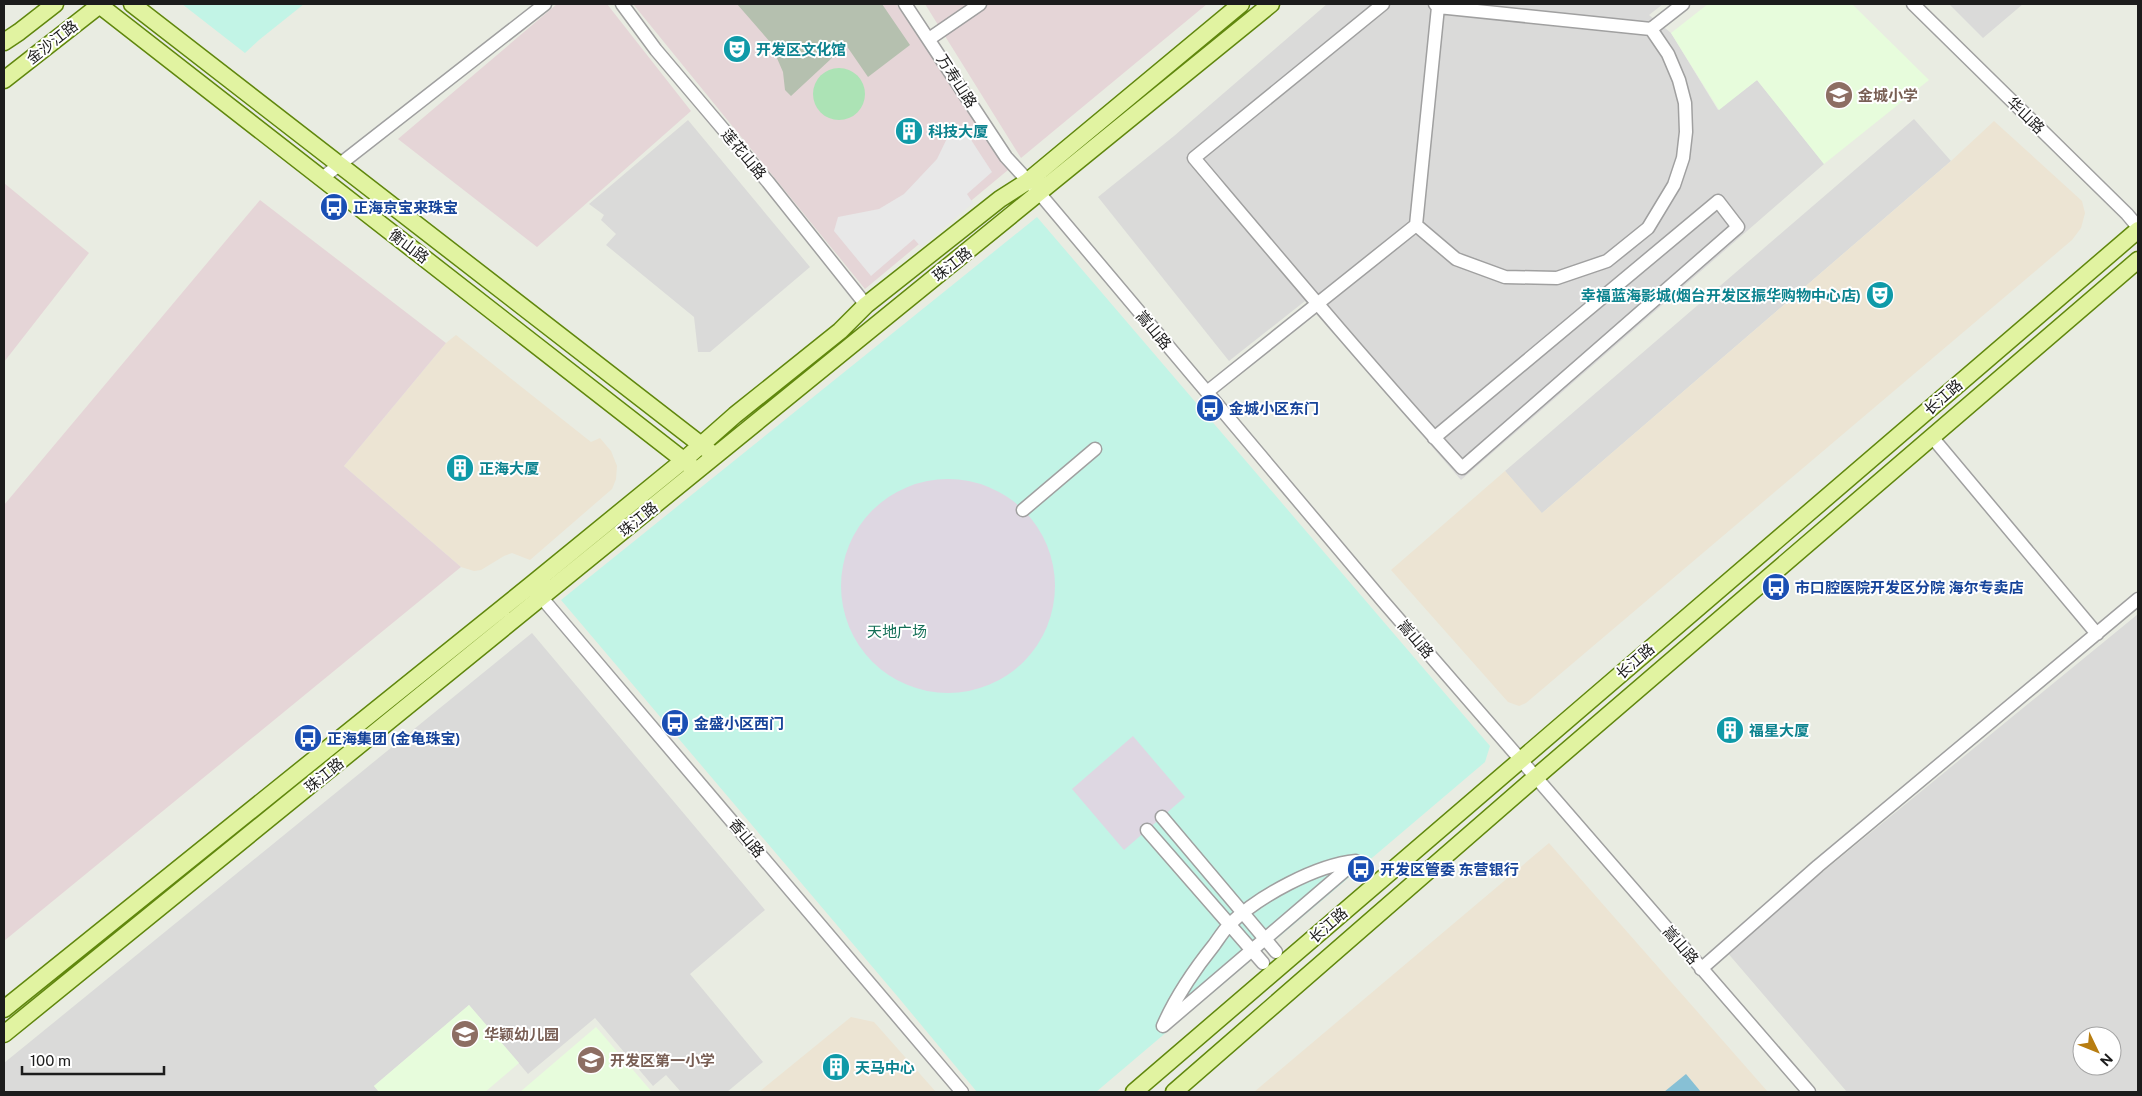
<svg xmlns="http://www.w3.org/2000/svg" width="2142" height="1096" viewBox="0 0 2142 1096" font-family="'Public Sans','Noto Sans SC',sans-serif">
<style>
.residential{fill:#dadad9;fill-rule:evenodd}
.commercial{fill:#ece4d3}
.industrial{fill:#e5d5d7}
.education{fill:#e7fcdc}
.construction{fill:#b5c0af}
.grass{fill:#ace3b5}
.park{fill:#c2f4e6}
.pitch{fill:#87c0d5}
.parking{fill:#e8e8e8}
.plaza{fill:#ded7e2}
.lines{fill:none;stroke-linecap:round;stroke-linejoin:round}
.minor-casing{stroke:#a0a0a0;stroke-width:15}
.major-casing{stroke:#60870d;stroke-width:19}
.minor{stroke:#fff;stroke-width:12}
.major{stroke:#e1f3a1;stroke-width:16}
.labels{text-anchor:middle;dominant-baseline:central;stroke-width:4;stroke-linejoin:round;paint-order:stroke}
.street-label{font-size:15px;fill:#1c1c1c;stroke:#fff}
.culture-label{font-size:15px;font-weight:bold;fill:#0d838f;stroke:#fff;text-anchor:start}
.education-label{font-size:15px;font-weight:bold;fill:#785e54;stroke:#fff;text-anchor:start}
.transit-label{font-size:15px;font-weight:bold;fill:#164399;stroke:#fff;text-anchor:start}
.park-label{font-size:15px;fill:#146f57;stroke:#fff}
</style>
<rect width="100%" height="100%" fill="#e9ece2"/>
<path class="residential" d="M 1327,4 L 1663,4 L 1649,15 L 1671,33 L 1718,110 L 1757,80 L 1824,164 L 1461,480 L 1305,301 L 1229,361 L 1098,197 L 1174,136 Z
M 1949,4 L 2023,4 L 1983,38 Z
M 1914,119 L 1951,161 L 1541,514 L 1505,471 Z
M 688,120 L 810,267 L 710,352 L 698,352 L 694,317 L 606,245 L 616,234 L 601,220 L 604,215 L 589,204 Z
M 2138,614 L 2138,1092 L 1847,1092 L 1726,951 ZM 2082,1036 L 2112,1036 L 2112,1066 L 2082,1066 Z
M 532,633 L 765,910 L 690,974 L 763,1062 L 727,1092 L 681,1092 L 666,1075 L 653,1086 L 595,1018 L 528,1074 L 469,1005 L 374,1086 L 379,1092 L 4,1092 L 4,1063 Z"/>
<path class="commercial" d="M 1994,121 L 2082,201 L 2085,213 L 2081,228 L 2072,240 L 1526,703 L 1519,706 L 1508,702 L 1391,570 L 1505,471 L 1542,513 L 1951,161 Z
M 456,335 L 591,442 L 600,438 L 611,451 L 617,466 L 616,479 L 612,489 L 530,560 L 512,553 L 504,556 L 481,570 L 474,571 L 461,567 L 344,466 L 446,343 Z
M 1549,843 L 1768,1092 L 1254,1092 Z
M 851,1017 L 874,1022 L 936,1092 L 759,1092 Z"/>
<path class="industrial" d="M 557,4 L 607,4 L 691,111 L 537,247 L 398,139 Z
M 633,4 L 896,4 L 1008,170 L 865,289 Z
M 925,4 L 1207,4 L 1021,158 Z
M 4,183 L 89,253 L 4,362 Z
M 260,200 L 446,343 L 344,466 L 461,567 L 4,941 L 4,505 Z"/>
<path class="education" d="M 1708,4 L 1852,4 L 1929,80 L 1824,164 L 1757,80 L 1719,110 L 1671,33 Z
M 469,1005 L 519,1063 L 485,1092 L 379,1092 L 374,1086 Z
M 596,1027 L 652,1092 L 520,1092 Z"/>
<path class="construction" d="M 737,4 L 882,4 L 910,45 L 868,77 L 846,45 L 791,96 L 785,90 L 783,72 L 770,42 Z"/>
<path class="grass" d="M813 94a26 26 0 1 1 52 0a26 26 0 1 1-52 0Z"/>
<path class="park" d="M 182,4 L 304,4 L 259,40 L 245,53 Z
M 1037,217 L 1490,746 L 1485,762 L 1096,1092 L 977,1092 L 898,997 L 561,600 Z"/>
<path class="pitch" d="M 1686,1074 L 1701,1092 L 1664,1092 Z"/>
<path class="parking" d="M 953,126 L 962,126 L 992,172 L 967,194 L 973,203 L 921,247 L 914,239 L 871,276 L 834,231 L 838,217 L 879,209 L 904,194 L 937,159 Z"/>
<path class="plaza" d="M841 586a107 107 0 1 1 214 0a107 107 0 1 1-214 0Z
M 1133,736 L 1185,797 L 1124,850 L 1072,789 Z"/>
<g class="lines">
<defs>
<path id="minor" d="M 622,4 L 656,50 L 768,182 L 866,305
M 905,4 L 1006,157 L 1040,194 L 1382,600 L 1809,1092
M 1383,4 L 1194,158 C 1282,262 1370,367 1462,468 L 1738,227 L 1718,201 L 1434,438
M 1435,4 L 1438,7 L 1651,29 L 1668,54 L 1679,80 L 1685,103 L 1686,132 L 1683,158 L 1674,185 L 1648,228 L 1607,261 L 1557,278 L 1505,277 L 1456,259 L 1416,225 L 1438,7
M 1913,4 L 2127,214 L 2138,227
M 1651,29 L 1683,4
M 929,39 L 980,4
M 321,179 L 545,4
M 1207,392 L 1416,225
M 1932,437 L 2097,634
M 1023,510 L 1095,449
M 536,591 L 962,1092
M 1162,817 L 1276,952
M 1147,830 L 1263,963
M 1356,861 L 1163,1026 C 1176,996 1194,970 1214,945 C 1219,938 1224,930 1230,924 C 1259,896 1316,865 1356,861 Z
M 1701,969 L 1818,866 L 2138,599"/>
<path id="major" d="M 98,4 L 691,466
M 132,4 L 709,451
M 4,42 L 19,32 L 55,4
M 4,80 L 101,4
M 4,1009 L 531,585 L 684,460 L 735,415 L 840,331 L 866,305 L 1000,199 L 1028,181 L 1241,4
M 4,1034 L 1271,4
M 1134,1092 L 2138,230
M 1174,1092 L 1536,777 L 2138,260"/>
</defs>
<use href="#minor" class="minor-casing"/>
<use href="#major" class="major-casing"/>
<use href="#minor" class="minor"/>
<use href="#major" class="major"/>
</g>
<defs>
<symbol id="theatre-disc" viewBox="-11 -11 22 22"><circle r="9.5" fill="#0f9aa8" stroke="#fff"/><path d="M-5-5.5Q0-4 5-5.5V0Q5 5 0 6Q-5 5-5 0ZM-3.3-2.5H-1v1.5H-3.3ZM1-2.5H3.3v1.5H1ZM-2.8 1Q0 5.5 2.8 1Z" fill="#fff"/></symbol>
<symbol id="school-disc" viewBox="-11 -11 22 22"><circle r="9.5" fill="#8d6e63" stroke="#fff"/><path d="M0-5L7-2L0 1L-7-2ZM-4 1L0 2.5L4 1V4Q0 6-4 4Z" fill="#fff"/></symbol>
<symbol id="building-disc" viewBox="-11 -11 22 22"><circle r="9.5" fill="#0f9aa8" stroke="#fff"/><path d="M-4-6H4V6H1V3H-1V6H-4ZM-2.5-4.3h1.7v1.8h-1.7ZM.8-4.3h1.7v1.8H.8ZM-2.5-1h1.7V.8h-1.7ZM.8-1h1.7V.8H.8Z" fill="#fff"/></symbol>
<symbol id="bus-disc" viewBox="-11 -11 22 22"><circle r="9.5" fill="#1a4fb4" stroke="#fff"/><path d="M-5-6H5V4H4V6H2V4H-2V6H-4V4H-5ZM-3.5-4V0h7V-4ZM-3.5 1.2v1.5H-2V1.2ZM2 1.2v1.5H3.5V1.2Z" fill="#fff"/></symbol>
</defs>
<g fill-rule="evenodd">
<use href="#theatre-disc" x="721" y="33" width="32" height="32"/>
<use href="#school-disc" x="1823" y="79" width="32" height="32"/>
<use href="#building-disc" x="893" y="115" width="32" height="32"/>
<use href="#bus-disc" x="318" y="191" width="32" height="32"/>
<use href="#theatre-disc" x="1864" y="279" width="32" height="32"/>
<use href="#bus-disc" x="1194" y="392" width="32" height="32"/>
<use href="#building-disc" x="444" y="452" width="32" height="32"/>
<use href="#bus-disc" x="1760" y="571" width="32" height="32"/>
<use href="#bus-disc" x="659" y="707" width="32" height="32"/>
<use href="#building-disc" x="1714" y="714" width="32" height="32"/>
<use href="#bus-disc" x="292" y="722" width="32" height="32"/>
<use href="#bus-disc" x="1345" y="853" width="32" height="32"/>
<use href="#school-disc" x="449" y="1018" width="32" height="32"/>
<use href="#school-disc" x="575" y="1044" width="32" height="32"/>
<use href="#building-disc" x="820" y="1051" width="32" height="32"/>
</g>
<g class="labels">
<g class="street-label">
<text transform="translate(52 42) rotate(-38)">金沙江路</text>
<text transform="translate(957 81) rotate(57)">万寿山路</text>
<text transform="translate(2026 115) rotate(44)">华山路</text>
<text transform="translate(744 154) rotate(50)">莲花山路</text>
<text transform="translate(409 246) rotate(37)">衡山路</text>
<text transform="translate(952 264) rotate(-38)">珠江路</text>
<text transform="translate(1154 330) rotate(50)">嵩山路</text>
<text transform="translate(1943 397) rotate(-41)">长江路</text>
<text transform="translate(638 519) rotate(-39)">珠江路</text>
<text transform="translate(1416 639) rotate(49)">嵩山路</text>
<text transform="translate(1635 661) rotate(-41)">长江路</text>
<text transform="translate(324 775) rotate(-39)">珠江路</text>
<text transform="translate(747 838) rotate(50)">香山路</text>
<text transform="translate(1328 925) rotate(-41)">长江路</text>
<text transform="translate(1681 945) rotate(49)">嵩山路</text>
</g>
<g class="culture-label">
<text x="756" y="49">开发区文化馆</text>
<text x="928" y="131">科技大厦</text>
<text x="1861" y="295" text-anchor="end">幸福蓝海影城(烟台开发区振华购物中心店)</text>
<text x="479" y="468">正海大厦</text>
<text x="1749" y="730">福星大厦</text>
<text x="855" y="1067">天马中心</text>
</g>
<g class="education-label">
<text x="1858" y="95">金城小学</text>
<text x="484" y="1034">华颖幼儿园</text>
<text x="610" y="1060">开发区第一小学</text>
</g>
<g class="transit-label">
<text x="353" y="207">正海京宝来珠宝</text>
<text x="1229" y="408">金城小区东门</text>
<text x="1795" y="587">市口腔医院开发区分院 海尔专卖店</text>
<text x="694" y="723">金盛小区西门</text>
<text x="327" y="738">正海集团 (金龟珠宝)</text>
<text x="1380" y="869">开发区管委 东营银行</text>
</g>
<g class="park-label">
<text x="897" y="631">天地广场</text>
</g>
</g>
<rect width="2142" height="1096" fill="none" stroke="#1c1c1c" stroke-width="10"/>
<g transform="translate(2097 1051) rotate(133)"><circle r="24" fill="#ffffff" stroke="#a4a4a4"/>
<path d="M0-4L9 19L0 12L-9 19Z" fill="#b77d11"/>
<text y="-8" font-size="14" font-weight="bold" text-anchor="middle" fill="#1c1c1c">N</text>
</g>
<path d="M22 1066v8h142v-8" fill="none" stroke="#1c1c1c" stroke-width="2.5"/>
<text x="30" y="1066" font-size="15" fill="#1c1c1c" stroke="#ffffff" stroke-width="4" paint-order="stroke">100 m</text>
</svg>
